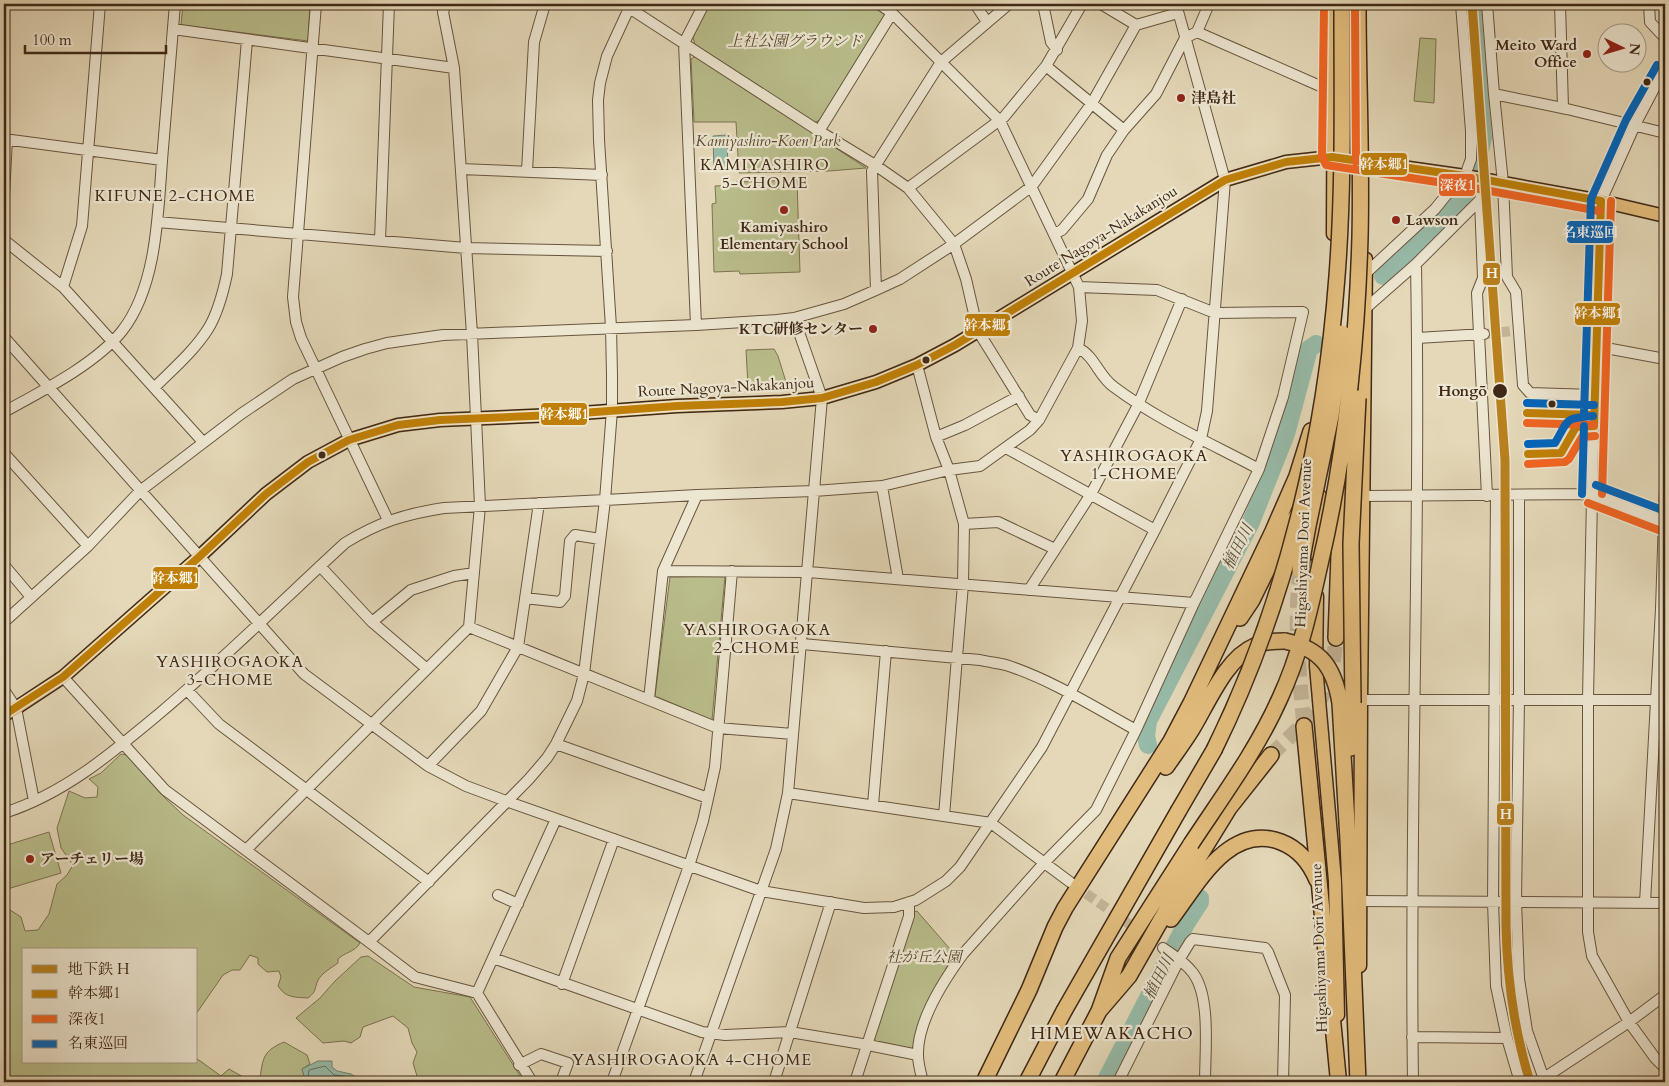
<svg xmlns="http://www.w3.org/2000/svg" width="1669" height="1086" viewBox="0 0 1669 1086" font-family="Cardo,'Noto Serif JP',serif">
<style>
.green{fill:#b9bd8b;stroke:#7c7350}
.water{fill:#97bba9;stroke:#74816e}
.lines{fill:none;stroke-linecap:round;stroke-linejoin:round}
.shore{stroke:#6b7260;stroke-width:1}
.river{stroke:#97bba9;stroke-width:18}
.minor-tunnel{stroke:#c3b598;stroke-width:10;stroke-dasharray:10 5;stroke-linecap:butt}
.highway-tunnel{stroke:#c3b598;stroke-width:15;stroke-dasharray:15 8;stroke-linecap:butt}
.minor-casing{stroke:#68553e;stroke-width:12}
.major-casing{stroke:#3f2916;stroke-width:15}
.highway-casing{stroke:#3f2916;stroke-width:18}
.minor{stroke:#ede6d1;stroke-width:10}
.major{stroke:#e2bc7c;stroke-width:12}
.highway{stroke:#e2bc7c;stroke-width:15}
.highway-bridge-casing{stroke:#3f2916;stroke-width:18;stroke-linecap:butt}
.highway-bridge{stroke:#e2bc7c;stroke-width:15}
.bus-1-casing{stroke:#ede6d1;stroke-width:11}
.bus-2-casing{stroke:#ede6d1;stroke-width:11}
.bus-3-casing{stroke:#ede6d1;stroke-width:11}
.bus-1{stroke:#c08007;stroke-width:8}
.bus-2{stroke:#f26522;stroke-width:8}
.bus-3{stroke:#0065bd;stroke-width:8}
.metro-1-casing{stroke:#ede6d1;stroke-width:12}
.metro-1{stroke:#b9811e;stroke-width:9}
.poi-dot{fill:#8f2418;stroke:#ede6d1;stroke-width:2}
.bus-dot{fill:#3f2916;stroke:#ede6d1;stroke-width:2}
.labels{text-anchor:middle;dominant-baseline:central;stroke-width:4.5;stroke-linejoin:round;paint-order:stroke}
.park-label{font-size:15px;font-style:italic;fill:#57472d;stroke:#ede6d1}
.poi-label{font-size:15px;font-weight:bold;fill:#3f2916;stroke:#ede6d1;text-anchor:start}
.street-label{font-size:15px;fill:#3f2916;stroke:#ede6d1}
.stop-label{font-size:15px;font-weight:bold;fill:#3f2916;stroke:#ede6d1;text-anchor:end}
.neighbourhood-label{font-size:16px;letter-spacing:1px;fill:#3f2916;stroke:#ede6d1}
.water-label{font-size:16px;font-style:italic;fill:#554e3b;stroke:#ede6d1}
.quarter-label{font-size:18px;letter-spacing:1px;fill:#3f2916;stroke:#ede6d1}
.line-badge{stroke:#ede6d1;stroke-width:2}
.badge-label{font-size:14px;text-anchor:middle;font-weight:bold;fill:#fff}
</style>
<rect width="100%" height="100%" fill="#e4d8b8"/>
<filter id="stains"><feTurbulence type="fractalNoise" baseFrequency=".004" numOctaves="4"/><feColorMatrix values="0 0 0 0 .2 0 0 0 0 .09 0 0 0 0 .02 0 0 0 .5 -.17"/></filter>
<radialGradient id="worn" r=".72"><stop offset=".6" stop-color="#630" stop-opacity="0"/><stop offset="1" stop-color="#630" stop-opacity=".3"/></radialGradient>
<path class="green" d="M 183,4 L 310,4 L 308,41 L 181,25 Z
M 709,4 L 872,4 L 884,11 L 885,17 L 821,120 L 815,122 L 695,45 L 693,37 Z
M 1420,38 L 1436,39 L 1434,103 L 1414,101 Z
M 696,56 L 866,168 L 829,171 L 739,173 L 736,122 L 694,122 L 691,59 Z
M 797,180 L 800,272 L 740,274 L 739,271 L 714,272 L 712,204 L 716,203 L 715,186 L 735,185 L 736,182 Z
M 774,349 L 778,356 L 786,382 L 748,386 L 746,350 Z
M 725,576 L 712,720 L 655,696 L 670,577 Z
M 121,754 L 127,755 L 164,797 L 183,815 L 360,943 C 355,952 345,952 338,959 L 338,963 C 331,968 322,973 318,980 C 314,989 317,991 308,998 C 294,997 286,998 278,986 L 281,977 L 279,971 L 267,972 L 258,964 L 258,958 L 250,955 L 240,970 L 232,970 L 223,975 L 196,1014 L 196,950 L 24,950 L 24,1062 L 196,1062 L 196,1058 L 221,1076 L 229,1069 L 252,1082 L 260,1078 C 263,1058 263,1051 284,1042 L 307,1055 L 310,1064 L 302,1069 L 304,1076 L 302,1082 L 4,1082 L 4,906 L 21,917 L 25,931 L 38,930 L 49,914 L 57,884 L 67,875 L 73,865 L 61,848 L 57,828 L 69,791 L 85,798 L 97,797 L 98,787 L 89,779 L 101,773 Z
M 49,832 L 61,873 L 4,890 L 4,846 Z
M 917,911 L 956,956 L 949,963 L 925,1008 L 916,1045 L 913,1049 L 876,1041 L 873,1037 L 913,912 Z
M 368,956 L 414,987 L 470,997 L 524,1082 L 411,1082 L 417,1076 L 413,1063 L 417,1052 L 412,1043 L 408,1028 L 393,1016 L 363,1027 L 360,1037 L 351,1043 L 344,1041 L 323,1043 L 296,1018 L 320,998 L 335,981 L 361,957 Z"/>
<path class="water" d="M 727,135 L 728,170 L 714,171 L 713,136 Z
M 318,1061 L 332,1061 L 332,1067 L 337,1071 L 351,1074 L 363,1082 L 302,1082 L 304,1076 L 302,1069 Z"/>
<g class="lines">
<path class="shore" d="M 307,1082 L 309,1070 L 325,1066 L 334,1075 L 344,1076 L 356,1082"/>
<path class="river" d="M 1383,276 L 1460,202 L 1473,181 L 1483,138 L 1472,4
M 1148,745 L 1146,736 L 1148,721 L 1251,522 L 1286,434 L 1309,349 L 1316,344
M 1105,1082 L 1187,922 L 1200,902 L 1200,898"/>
<path class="minor-tunnel" d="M 1485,334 L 1513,331
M 1074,885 L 1163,948"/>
<path class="highway-tunnel" d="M 1300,570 C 1294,622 1299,674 1304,726
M 1271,755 C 1286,740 1304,725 1316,707 C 1330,686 1334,662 1336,638"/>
<defs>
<path id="minor" d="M 316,4 L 293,297 L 296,322 L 301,338 L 388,520
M 631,4 L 607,56 L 600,83 L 598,100 L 599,140 L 611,327 L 612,376 L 612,410 L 605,500 L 697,495 L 663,571 L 808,572 L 1194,603
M 975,4 L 987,22
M 1043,4 L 1051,42 L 1057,50
M 1101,4 L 1136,25 L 1178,13
M 1487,4 L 1494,94 L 1503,183 L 1507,277 L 1516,292 L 1523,385 L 1530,393 L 1594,395
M 1560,4 L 1563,108
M 1649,4 L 1650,22 L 1665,38
M 173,29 L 454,68
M 1197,32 L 1320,86 L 1333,88
M 1046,66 L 1124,130
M 1665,71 L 1657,83 L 1635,125 L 1601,201 L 1595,346 L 1588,699 L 1588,932 L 1592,956 L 1629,1022 L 1655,1058 L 1665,1068
M 1494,94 L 1567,109 L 1665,133
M 819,131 L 892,13
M 4,139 L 162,160
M 461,169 L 602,175
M 527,171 L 534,42 L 545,4
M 1484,180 L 1480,200 L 1483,278 L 1477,293 L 1487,496
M 908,188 L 1004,117 L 1046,66 L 1082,4
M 4,195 L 7,139
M 157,222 L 466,248 L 607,251
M 1054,234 L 1062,230 L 1088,199 L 1107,155 L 1124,130 L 1156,94 L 1185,38 L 1197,32 L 1209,4
M 4,240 L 63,287 L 203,442
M 380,240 L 389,4
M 1366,273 L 1435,209 L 1452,188 L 1465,176 L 1471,159 L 1471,131 L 1461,4
M 63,287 L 82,226 L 100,4
M 876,290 L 872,171 L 941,62 L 1009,4
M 1366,308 L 1416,264 L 1480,200
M 696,325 L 684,43 L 704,4
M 4,337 L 304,674 L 428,766 L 466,786 L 506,801 L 761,891 L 864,908 L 894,907 L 916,900 L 946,881 L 960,867 L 1042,747 L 1155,530 L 1201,439 L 1207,411 L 1225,180 L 1176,4
M 1417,338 L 1484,334
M 1595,346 L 1665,359
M 1078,348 C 1095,356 1099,377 1114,387 C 1158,420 1210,443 1259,469
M 917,365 L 936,437 L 949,470 L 964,524 L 963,584 L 944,816
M 155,387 C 173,369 194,351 208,329 C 218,313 223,293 227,274 L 247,40
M 4,412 C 40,392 96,364 122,331 C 159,284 158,205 163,148 C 167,100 171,52 175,4
M 1039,420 L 1030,415 L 978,331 L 966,279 L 954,244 L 1032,186 L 1092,103 L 1136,25
M 936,437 L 965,425 L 1019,396
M 1006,448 L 1155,530
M 4,453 L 88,546
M 882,486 L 898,579
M 697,495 L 814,491 L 882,486 L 949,470 L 980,466 L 1030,430 L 1039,420 L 1078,348 L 1082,321 L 1079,287 L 1000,121 L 892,13 L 879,4
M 1365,496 L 1592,494 L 1665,522
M 1496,496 L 1493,902 L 1496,986 L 1507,1038 L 1520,1082
M 1519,496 L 1519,699 L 1516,901 L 1519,979 L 1527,1031 L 1545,1082
M 964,524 L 998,522 L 1055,549
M 4,565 L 31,597
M 320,566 L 372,622 L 427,669
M 1029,590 L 1091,494 L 1138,405 L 1182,299
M 525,598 L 560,602 L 565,596 L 570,541 L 575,535 L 600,539
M 4,622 L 88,546 L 140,491 L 241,414 L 281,387 L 293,379 L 342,357 L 365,349 L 387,343 L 443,335 L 696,325 L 777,320 L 794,318 L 844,304 L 876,290 L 900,279 L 954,244 L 908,188 L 875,165 L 819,131 L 623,4
M 372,622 L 411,590 L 454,576 L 474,573
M 469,627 L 718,728 L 793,734
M 802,644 L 980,660 C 988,662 998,663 1006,665 C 1052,680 1094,707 1136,730
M 63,677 L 165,790 L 369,942
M 4,690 L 16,708 L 34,801
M 187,690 L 219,724 L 429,882
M 649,699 L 663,571
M 1361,700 L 1665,700
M 556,744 L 708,798
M 428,766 L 481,711 L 518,647 L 539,503
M 788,793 L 991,823 L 1070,882
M 873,805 L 886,651
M 4,813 C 64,794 112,753 160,713 C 224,659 283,600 345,543 C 379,522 405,514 444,508 L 605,500 L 584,674 L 577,701 L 556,744 L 547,758 L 529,779 L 369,942 L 415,977 L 477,993 L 532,1082
M 246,850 L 469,627 L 480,506 L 476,418 L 472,334 L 454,68 L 443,12 L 446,4
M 498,895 L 518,904
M 1360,901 L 1665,903
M 1645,903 L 1661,609 L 1665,487
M 1163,948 C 1173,955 1185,962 1193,973 C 1211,997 1205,1052 1205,1082
M 493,958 L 702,1032 L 725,1035 L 790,1032 L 868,1045 L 918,1055
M 562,984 L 614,839
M 477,993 L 556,819
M 1412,1037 L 1507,1038
M 519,1065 L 541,1054 L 568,1063 L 561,1082
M 612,1082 L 689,866 L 703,821 L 715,767 L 732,571
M 694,1082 L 776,849 L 788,793 L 822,398 L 794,318
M 774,1082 L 831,902
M 855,1082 L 909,916 L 909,902
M 923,1082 C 921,1074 918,1064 918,1055 C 917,1022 944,980 963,954 L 1044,863 L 1096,810 L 1136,730 L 1194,603 L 1259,469 L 1283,397 L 1303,312 L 1215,313 L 1157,290 L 1079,287
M 1118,1082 L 1179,960 L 1190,942 L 1193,939 L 1265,948 L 1268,952 L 1285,995 L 1283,1082
M 1413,1082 C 1409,810 1421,537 1416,264
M 1538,1082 L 1629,1022 L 1665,995"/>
<path id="major" d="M 1333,234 L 1334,4
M 1317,556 L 1320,496
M 1317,596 L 1316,666 L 1335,881 L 1338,1015
M 4,715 L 16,708 L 63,677 L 199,557 L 266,494 L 308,462 L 349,440 L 398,425 L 440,420 L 554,415 L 677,406 L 782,402 L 822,398 L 876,382 L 917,365 L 955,345 L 1225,180 L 1286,162 L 1332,157 L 1465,176 L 1601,201 L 1665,216
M 1360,966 L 1361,700 L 1366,259"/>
<path id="highway" d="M 1240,618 L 1252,600 L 1285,533 L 1298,514
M 1336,638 L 1340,527 L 1350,463
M 1340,703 L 1348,840 L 1358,1082
M 1304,726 L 1338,1076
M 1351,748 L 1353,703
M 1166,767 C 1175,754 1184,742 1192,729 C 1208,703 1226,658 1255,646 C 1264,641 1275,641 1285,641
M 1179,810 L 1214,750
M 1171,919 C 1197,885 1229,822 1281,842 C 1299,849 1310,863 1317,880
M 1099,1011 L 1129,976 L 1170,904 L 1229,808 L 1271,755
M 984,1082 L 1029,990 L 1055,927 L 1065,908 L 1171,741 L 1191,703 L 1273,531 L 1297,476 L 1311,431
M 1027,1082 L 1064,1011
M 1062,1082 L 1099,1011 L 1118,958 L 1191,844"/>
</defs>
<use href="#minor" class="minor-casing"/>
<use href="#major" class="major-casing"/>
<use href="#highway" class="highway-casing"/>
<use href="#minor" class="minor"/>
<use href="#major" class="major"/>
<use href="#highway" class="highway"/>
<defs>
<path id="highway-bridge" d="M 1300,570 L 1308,526 L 1331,416 L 1342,333
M 1285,641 C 1321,649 1334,667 1340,703
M 1353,703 L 1351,544 L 1358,398
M 1214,750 C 1286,604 1325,439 1337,276 C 1344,186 1342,94 1342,4
M 1191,844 C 1222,797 1257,750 1280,698 C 1300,655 1310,609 1320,564 C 1345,457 1357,346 1360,237 C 1362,159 1358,81 1358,4
M 1064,1011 L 1179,810"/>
</defs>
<use href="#highway-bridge" class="highway-bridge-casing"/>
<use href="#highway-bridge" class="highway-bridge"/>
<defs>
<path id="bus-1" d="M 1527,413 L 1594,415
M 1594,426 L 1601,201
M 1528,454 L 1561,453 L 1576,427 L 1594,426
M 4,715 L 63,677 L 199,557 L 266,494 L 308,462 L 349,440 L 398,425 L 440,420 L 554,415 L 677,406 L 782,402 L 822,398 L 876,382 L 917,365 L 955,345 L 1225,180 L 1286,162 L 1332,157 L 1465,176 L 1601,201"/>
<path id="bus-2" d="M 1324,4 L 1322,157 L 1326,165 L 1463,186 L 1599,211
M 1355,4 L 1356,162
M 1527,423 L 1594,425
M 1528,464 L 1565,462 L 1569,459 L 1582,437 L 1595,436
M 1602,494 L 1611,201
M 1588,503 L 1661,531"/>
<path id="bus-3" d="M 1527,403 L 1594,405
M 1584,415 L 1591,199 L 1626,120 L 1657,65
M 1528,444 L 1555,443 C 1569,419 1564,418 1593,416
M 1596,485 L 1665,511
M 1582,494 L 1584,426"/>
</defs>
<use href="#bus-1" class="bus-1-casing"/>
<use href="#bus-2" class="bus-2-casing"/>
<use href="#bus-3" class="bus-3-casing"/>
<use href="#bus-1" class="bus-1"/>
<use href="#bus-2" class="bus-2"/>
<use href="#bus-3" class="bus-3"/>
<defs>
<path id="metro-1" d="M 1472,4 L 1505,460 L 1506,925 C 1507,979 1514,1030 1530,1082"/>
</defs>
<use href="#metro-1" class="metro-1-casing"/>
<use href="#metro-1" class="metro-1"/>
</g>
<g class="poi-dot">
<circle cx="1587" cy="54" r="5"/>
<circle cx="1181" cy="98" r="5"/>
<circle cx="784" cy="210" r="5"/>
<circle cx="1396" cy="220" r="5"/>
<circle cx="873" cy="329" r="5"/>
<circle cx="30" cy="859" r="5"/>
</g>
<g class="bus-dot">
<circle cx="1647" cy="82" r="4.5"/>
<circle cx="926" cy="360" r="4.5"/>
<circle cx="1500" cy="391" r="8"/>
<circle cx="1552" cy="404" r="4.5"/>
<circle cx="322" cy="455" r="4.5"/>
</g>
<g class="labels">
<g class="park-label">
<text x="795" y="41">上社公園グラウンド</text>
<text x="768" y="141">Kamiyashiro-Koen Park</text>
<text x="924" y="957">社が丘公園</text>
</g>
<g class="poi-label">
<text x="1577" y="45" text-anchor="end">Meito Ward<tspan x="1577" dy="17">Office</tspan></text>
<text x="1191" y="98">津島社</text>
<text x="1406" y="220">Lawson</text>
<text x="784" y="227" text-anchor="middle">Kamiyashiro<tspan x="784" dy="17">Elementary School</tspan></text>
<text x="863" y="329" text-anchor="end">KTC研修センター</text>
<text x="40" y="859">アーチェリー場</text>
</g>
<g class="street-label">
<text transform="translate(1101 236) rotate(-32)">Route Nagoya-Nakakanjou</text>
<text transform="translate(726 387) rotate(-3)">Route Nagoya-Nakakanjou</text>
<text transform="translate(1303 543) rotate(-88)">Higashiyama Dori Avenue</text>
<text transform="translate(1319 948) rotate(-92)">Higashiyama Dori Avenue</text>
</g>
<g class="stop-label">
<text x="1487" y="391">Hongō</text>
</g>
<g class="neighbourhood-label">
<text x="765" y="165">KAMIYASHIRO<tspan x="765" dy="18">5-CHOME</tspan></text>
<text x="175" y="196">KIFUNE 2-CHOME</text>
<text x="1134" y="456">YASHIROGAOKA<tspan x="1134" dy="18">1-CHOME</tspan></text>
<text x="757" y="630">YASHIROGAOKA<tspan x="757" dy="18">2-CHOME</tspan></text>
<text x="230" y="662">YASHIROGAOKA<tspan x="230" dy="18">3-CHOME</tspan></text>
<text x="692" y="1060">YASHIROGAOKA 4-CHOME</text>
</g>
<g class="water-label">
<text transform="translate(1238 547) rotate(-63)">植田川</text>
<text transform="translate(1159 977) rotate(-63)">植田川</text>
</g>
<g class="quarter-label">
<text x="1112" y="1033">HIMEWAKACHO</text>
</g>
</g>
<g class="line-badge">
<rect x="1360" y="152" width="48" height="24" rx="5" fill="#c08007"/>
<rect x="1438" y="173" width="38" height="24" rx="5" fill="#f26522"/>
<rect x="1566" y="220" width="48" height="24" rx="5" fill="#0065bd"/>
<rect x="1482" y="262" width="19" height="24" rx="5" fill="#b9811e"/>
<rect x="1574" y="302" width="47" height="24" rx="5" fill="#c08007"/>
<rect x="964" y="313" width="47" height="24" rx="5" fill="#c08007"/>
<rect x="540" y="402" width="48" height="24" rx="5" fill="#c08007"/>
<rect x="152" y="566" width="47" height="24" rx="5" fill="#c08007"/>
<rect x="1496" y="802" width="19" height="24" rx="5" fill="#b9811e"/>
</g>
<g class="badge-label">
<text x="1384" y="169">幹本郷1</text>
<text x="1457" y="190">深夜1</text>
<text x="1590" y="237">名東巡回</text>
<text x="1492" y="278">H</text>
<text x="1598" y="318">幹本郷1</text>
<text x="988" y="330">幹本郷1</text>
<text x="564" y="419">幹本郷1</text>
<text x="175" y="583">幹本郷1</text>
<text x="1506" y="819">H</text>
</g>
<rect width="1669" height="1086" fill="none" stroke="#e4d8b8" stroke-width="20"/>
<rect x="5" y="5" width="1659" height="1076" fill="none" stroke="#3f2916" stroke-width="2.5"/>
<rect x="10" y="10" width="1649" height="1066" fill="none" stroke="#3f2916"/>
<rect x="22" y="948" width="175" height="115" fill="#ede6d1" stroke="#a79a86"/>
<rect x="32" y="965" width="25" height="8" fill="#b9811e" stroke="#a79a86"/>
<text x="68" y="974" font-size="15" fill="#3f2916">地下鉄 H</text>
<rect x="32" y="990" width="25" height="8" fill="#c08007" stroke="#a79a86"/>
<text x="68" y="998" font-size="15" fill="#3f2916">幹本郷1</text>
<rect x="32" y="1015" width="25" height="8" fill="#f26522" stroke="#a79a86"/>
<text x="68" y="1024" font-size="15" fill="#3f2916">深夜1</text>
<rect x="32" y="1040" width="25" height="8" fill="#0065bd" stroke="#a79a86"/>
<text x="68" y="1048" font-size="15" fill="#3f2916">名東巡回</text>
<g transform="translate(1622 48) rotate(95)"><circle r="24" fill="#ede6d1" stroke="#a79a86"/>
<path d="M0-4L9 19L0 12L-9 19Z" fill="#8f2418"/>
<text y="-8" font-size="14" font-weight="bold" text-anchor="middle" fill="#3f2916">N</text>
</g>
<path d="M25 45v8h141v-8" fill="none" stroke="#3f2916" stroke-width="2.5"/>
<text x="32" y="45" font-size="15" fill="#3f2916" stroke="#ede6d1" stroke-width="4" paint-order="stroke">100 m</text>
<rect width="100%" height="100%" filter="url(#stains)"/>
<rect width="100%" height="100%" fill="url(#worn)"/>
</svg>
